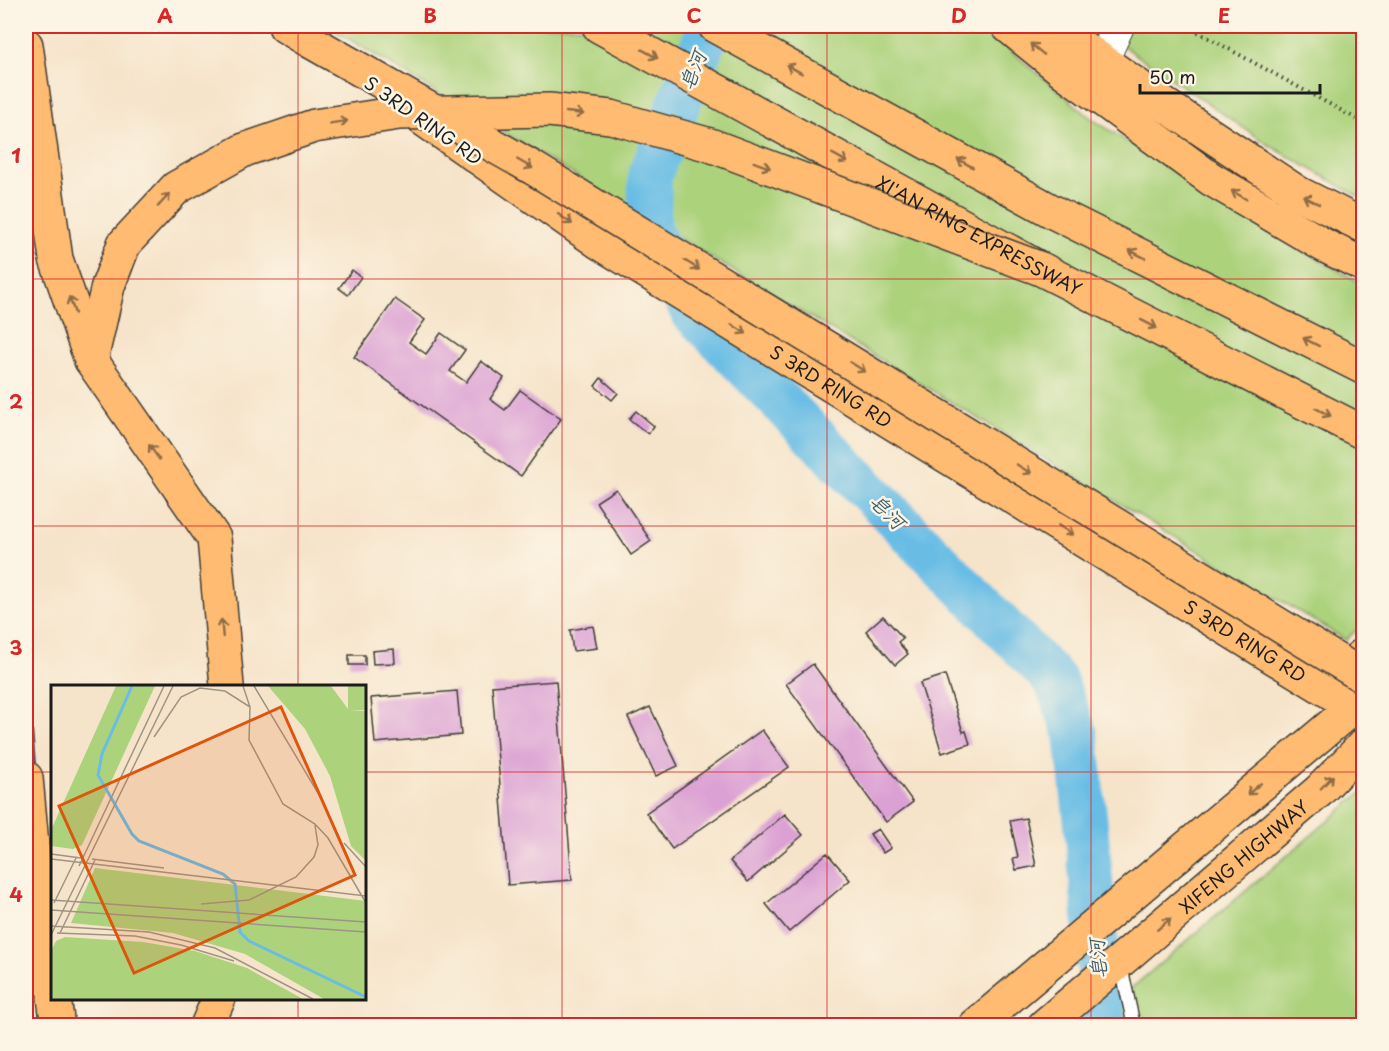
<svg xmlns="http://www.w3.org/2000/svg" width="1389" height="1051" viewBox="0 0 1389 1051" font-family="'Playpen Sans','LXGW WenKai TC',sans-serif">
<style>
.green{fill:#acd27c;stroke:#64774c;stroke-width:1.5}
.lines{fill:none;stroke-linecap:round;stroke-linejoin:round}
.river{stroke:#69bde5;stroke-width:44}
.building{fill:#dca1d4}
.service-casing{stroke:#3d3a36;stroke-width:15}
.tertiary-casing{stroke:#3d3a36;stroke-width:34}
.primary-casing{stroke:#3d3a36;stroke-width:36}
.trunk-casing{stroke:#3d3a36;stroke-width:36}
.motorway-casing{stroke:#3d3a36;stroke-width:36}
.path{stroke:#3d3a36;stroke-width:4;stroke-dasharray:1.5 4.5;stroke-linecap:butt}
.service{stroke:#fff;stroke-width:12}
.tertiary{stroke:#fff;stroke-width:32}
.primary{stroke:#ffbb71;stroke-width:33}
.trunk{stroke:#ffbb71;stroke-width:33}
.motorway{stroke:#ffbb71;stroke-width:33}
.trunk-bridge-casing{stroke:#3d3a36;stroke-width:36;stroke-linecap:butt}
.motorway-bridge-casing{stroke:#3d3a36;stroke-width:36;stroke-linecap:butt}
.trunk-bridge{stroke:#ffbb71;stroke-width:33}
.motorway-bridge{stroke:#ffbb71;stroke-width:33}
.oneway{stroke:#8e6c46}
.grid{fill:none;stroke:#d62828;stroke-width:1.5;stroke-opacity:0.55}
.labels{text-anchor:middle;dominant-baseline:central;stroke-width:5;stroke-linejoin:round;paint-order:stroke}
.street-label{font-size:18px;fill:#1c1c1c;stroke:#fcf5e5}
.water-label{font-size:20px;font-style:italic;fill:#3b5c6c;stroke:#fcf5e5}
.inset-river{fill:none;stroke:#69bde5;stroke-width:3}
.inset-road{fill:none;stroke:#9f9484;stroke-width:1.5}
.view{fill:#de560d;fill-opacity:0.15;stroke:#de560d;stroke-width:3}
.inset-edge{fill:none;stroke:#1c1c1c;stroke-width:3}
.neatline{fill:none;stroke:#d62828;stroke-width:2}
.grid-label{font-size:20px;text-anchor:middle;font-weight:bold;fill:#d62828}
</style>
<rect width="100%" height="100%" fill="#fcf5e5"/>
<filter id="ink" filterUnits="userSpaceOnUse"><feTurbulence type="fractalNoise" baseFrequency=".0167" numOctaves="2"/><feDisplacementMap in="SourceGraphic" scale="12" xChannelSelector="R" yChannelSelector="G"/><feConvolveMatrix kernelMatrix="1 2 1 2 8 2 1 2 1" color-interpolation-filters="sRGB"/></filter>
<filter id="wash" filterUnits="userSpaceOnUse"><feTurbulence type="fractalNoise" baseFrequency=".008" numOctaves="4" result="noise"/><feDisplacementMap in="SourceGraphic" scale="24" xChannelSelector="R" yChannelSelector="G"/><feGaussianBlur stdDeviation="1.35" result="paint"/><feColorMatrix in="noise" values="0 0 0 0 0 0 0 0 0 0 0 0 0 0 0 0 0 1.4 0 .05"/><feComposite in="paint" operator="in"/></filter>
<g filter="url(#wash)">
<rect width="100%" height="100%" fill="#f6e4ca"/>
<path class="green" d="M 327,26 L 981,26 L 1092,119 L 1272,235 L 1363,284 L 1363,624 L 1346,640 Z
M 1094,26 L 1363,26 L 1363,199 L 1269,145 Z
M 1361,793 L 1363,793 L 1363,1025 L 1087,1026 Z"/>
<g class="lines">
<path class="river" d="M 710,26 L 650,175 L 649,229 L 693,313 L 1055,680 L 1076,734 L 1086,824 L 1104,1026"/>
</g>
<g id="blocks">
<path class="building" d="M 352,270 L 361,277 L 348,295 L 339,288 Z
M 395,299 L 425,320 L 409,342 L 426,354 L 441,333 L 465,350 L 450,371 L 466,382 L 481,361 L 504,378 L 490,399 L 505,410 L 520,390 L 561,419 L 521,476 L 354,357 Z
M 601,378 L 618,393 L 612,400 L 595,386 Z
M 636,411 L 654,426 L 648,434 L 629,419 Z
M 616,489 L 651,541 L 631,555 L 596,502 Z
M 883,616 L 903,638 L 898,642 L 908,654 L 895,665 L 866,631 Z
M 593,626 L 597,648 L 573,651 L 570,630 Z
M 394,649 L 395,663 L 373,664 L 372,651 Z
M 349,655 L 365,655 L 365,665 L 349,665 Z
M 813,664 L 913,802 L 886,822 L 786,684 Z
M 945,675 L 963,732 L 966,731 L 970,744 L 942,753 L 920,683 Z
M 556,681 L 572,880 L 508,885 L 492,686 Z
M 457,691 L 461,735 L 375,743 L 371,698 Z
M 650,707 L 678,766 L 656,776 L 628,717 Z
M 31,714 L 38,797 L 26,798 L 26,715 Z
M 762,730 L 789,767 L 672,849 L 646,813 Z
M 785,814 L 803,835 L 748,882 L 730,861 Z
M 1026,818 L 1036,866 L 1016,870 L 1013,858 L 1018,857 L 1010,821 Z
M 878,829 L 891,848 L 883,853 L 870,834 Z
M 827,853 L 850,880 L 789,932 L 766,904 Z"/>
</g>
</g>
<g filter="url(#ink)">
<use href="#blocks" fill-opacity="0" stroke="#3d3a36" stroke-width="1.5"/>
<g class="lines">
<defs>
<path id="service" d="M 1121,966 L 1134,1026"/>
<path id="tertiary" d="M 1102,61 L 1118,26"/>
<g id="primary">
<path d="M 1056,26 L 1074,41 L 1165,105 L 1298,193 L 1364,226"/>
<path id="s1" d="M 423,119 L 600,243 L 1348,703"/>
</g>
<g id="trunk">
<path d="M 285,26 L 310,41"/>
<path d="M 1008,26 L 1066,73 L 1211,179 L 1325,246 L 1364,265"/>
<path d="M 1324,688 L 1364,654"/>
<path d="M 26,778 L 33,855 L 52,987"/>
<path d="M 54,998 L 58,1026"/>
<path d="M 207,1026 L 219,998"/>
<path d="M 975,1026 L 1364,698"/>
<path id="s2" d="M 1044,1026 L 1319,791 L 1364,745"/>
</g>
<g id="motorway">
<path id="s3" d="M 599,26 L 1041,269 L 1364,433"/>
<path d="M 715,26 L 1057,214 L 1364,368"/>
<path d="M 26,45 L 56,259 L 91,360 L 214,538 L 227,686"/>
<path d="M 91,360 L 108,286 L 124,244"/>
</g>
</defs>
<use href="#service" class="service-casing"/>
<use href="#tertiary" class="tertiary-casing"/>
<use href="#primary" class="primary-casing"/>
<use href="#trunk" class="trunk-casing"/>
<use href="#motorway" class="motorway-casing"/>
<path class="path" d="M 1187,26 L 1364,123"/>
<use href="#service" class="service"/>
<use href="#tertiary" class="tertiary"/>
<use href="#primary" class="primary"/>
<use href="#trunk" class="trunk"/>
<use href="#motorway" class="motorway"/>
<defs>
<path id="trunk-bridge" d="M 310,41 L 533,168 L 1364,677"/>
<path id="motorway-bridge" d="M 124,244 L 176,188 L 244,150 L 314,126 L 399,113 L 549,110 L 611,117 L 710,145 L 1041,269"/>
</defs>
<use href="#trunk-bridge" class="trunk-bridge-casing"/>
<use href="#motorway-bridge" class="motorway-bridge-casing"/>
<use href="#trunk-bridge" class="trunk-bridge"/>
<use href="#motorway-bridge" class="motorway-bridge"/>
</g>
<defs><path id="oneway-shaft" d="M-6 0H5M1.5-3L5.5 0L1.5 3" fill="none" stroke-width="1.6" stroke-linecap="round" stroke-linejoin="round" transform="scale(1.5)"/></defs>
<g class="oneway">
<use href="#oneway-shaft" transform="translate(1037 49) rotate(-141)"/>
<use href="#oneway-shaft" transform="translate(650 54) rotate(29)"/>
<use href="#oneway-shaft" transform="translate(794 69) rotate(-151)"/>
<use href="#oneway-shaft" transform="translate(575 113) rotate(6)"/>
<use href="#oneway-shaft" transform="translate(339 122) rotate(-9)"/>
<use href="#oneway-shaft" transform="translate(840 158) rotate(29)"/>
<use href="#oneway-shaft" transform="translate(965 163) rotate(-151)"/>
<use href="#oneway-shaft" transform="translate(525 164) rotate(30)"/>
<use href="#oneway-shaft" transform="translate(762 165) rotate(20)"/>
<use href="#oneway-shaft" transform="translate(1239 195) rotate(-150)"/>
<use href="#oneway-shaft" transform="translate(164 200) rotate(-47)"/>
<use href="#oneway-shaft" transform="translate(1311 200) rotate(-153)"/>
<use href="#oneway-shaft" transform="translate(565 219) rotate(35)"/>
<use href="#oneway-shaft" transform="translate(1137 254) rotate(-153)"/>
<use href="#oneway-shaft" transform="translate(692 265) rotate(32)"/>
<use href="#oneway-shaft" transform="translate(72 305) rotate(-109)"/>
<use href="#oneway-shaft" transform="translate(1149 324) rotate(27)"/>
<use href="#oneway-shaft" transform="translate(739 329) rotate(32)"/>
<use href="#oneway-shaft" transform="translate(1311 342) rotate(-153)"/>
<use href="#oneway-shaft" transform="translate(858 367) rotate(32)"/>
<use href="#oneway-shaft" transform="translate(1323 412) rotate(27)"/>
<use href="#oneway-shaft" transform="translate(154 452) rotate(-125)"/>
<use href="#oneway-shaft" transform="translate(1024 469) rotate(32)"/>
<use href="#oneway-shaft" transform="translate(1066 530) rotate(31)"/>
<use href="#oneway-shaft" transform="translate(222 628) rotate(-95)"/>
<use href="#oneway-shaft" transform="translate(1327 782) rotate(-46)"/>
<use href="#oneway-shaft" transform="translate(1254 789) rotate(140)"/>
<use href="#oneway-shaft" transform="translate(1164 924) rotate(-41)"/>
</g>
</g>
<path class="grid" d="M 298,26 L 298,686M 562,26 L 562,1026M 827,26 L 827,1026M 1091,26 L 1091,1026M 26,279 L 1364,279M 26,526 L 1364,526M 26,772 L 52,772M 364,772 L 1364,772M 298,998 L 298,1026"/>
<g class="labels">
<g class="street-label">
<text transform="translate(424 120) rotate(35)">S 3RD RING RD</text>
<text stroke="none"><textPath href="#s3" startOffset="434">XI'AN RING EXPRESSWAY</textPath></text>
<text stroke="none"><textPath href="#s1" startOffset="488">S 3RD RING RD</textPath></text>
<text stroke="none"><textPath href="#s1" startOffset="974">S 3RD RING RD</textPath></text>
<text stroke="none"><textPath href="#s2" startOffset="262">XIFENG HIGHWAY</textPath></text>
</g>
<g class="water-label">
<text transform="translate(692 70) rotate(-68)">皂河</text>
<text transform="translate(888 511) rotate(45)">皂河</text>
<text transform="translate(1097 959) rotate(-95)">皂河</text>
</g>
</g>
<g transform="translate(51 685)">
<rect width="315" height="315" fill="#f6e4ca"/>
<path d="M 65,1 L 104,1 L 31,160 L 22,164 L 0,161 L 0,145 ZM 217,1 L 280,1 L 297,24 L 297,1 L 315,1 L 315,25 L 298,26 L 314,26 L 315,176 L 300,161 L 279,91 L 254,44 ZM 44,183 L 315,216 L 315,314 L 273,314 L 194,269 L 122,248 L 20,238 ZM 14,252 L 92,257 L 144,266 L 196,283 L 252,314 L 0,314 L 0,266 L 5,256 Z" fill="#acd27c"/>
<path class="inset-river" d="M 81,1 L 51,69 L 47,90 L 81,149 L 88,156 L 172,189 L 184,199 L 189,247 L 198,256 L 315,312"/>
<path class="inset-road" d="M 192,1 L 199,22 L 198,55 L 232,119 L 264,139 L 277,153 L 315,218M 203,1 L 270,113 L 303,186M 103,52 L 130,12 L 149,3 L 174,6 L 199,22M 293,158 L 315,182M 0,169 L 30,173M 0,174 L 315,211M 41,174 L 113,183M 28,181 L 113,1M 0,215 L 315,237M 3,218 L 25,173M 150,219 L 198,215 L 245,192 L 263,172 L 267,160 L 264,140M 0,225 L 315,247M 0,241 L 98,247 L 164,263 L 262,314M 6,248 L 84,251 L 130,260 L 183,276M 9,248 L 44,175M 0,250 L 122,1"/>
<path class="view" d="M 230,22 L 304,190 L 83,288 L 8,121 Z"/>
<rect width="315" height="315" class="inset-edge"/>
</g>
<rect width="1389" height="1051" fill="none" stroke="#fcf5e5" stroke-width="66"/>
<path d="M1140 84v9h180v-9" fill="none" stroke="#1c1c1c" stroke-width="3"/>
<text x="1149" y="84" font-size="18" fill="#1c1c1c" stroke="#fcf5e5" stroke-width="4.5" paint-order="stroke">50 m</text>
<rect x="33" y="33" width="1323" height="985" class="neatline"/>
<g class="grid-label">
<text x="165" y="23">A</text>
<text x="430" y="23">B</text>
<text x="694" y="23">C</text>
<text x="959" y="23">D</text>
<text x="1224" y="23">E</text>
<text x="16" y="163">1</text>
<text x="16" y="409">2</text>
<text x="16" y="655">3</text>
<text x="16" y="902">4</text>
</g>
</svg>
